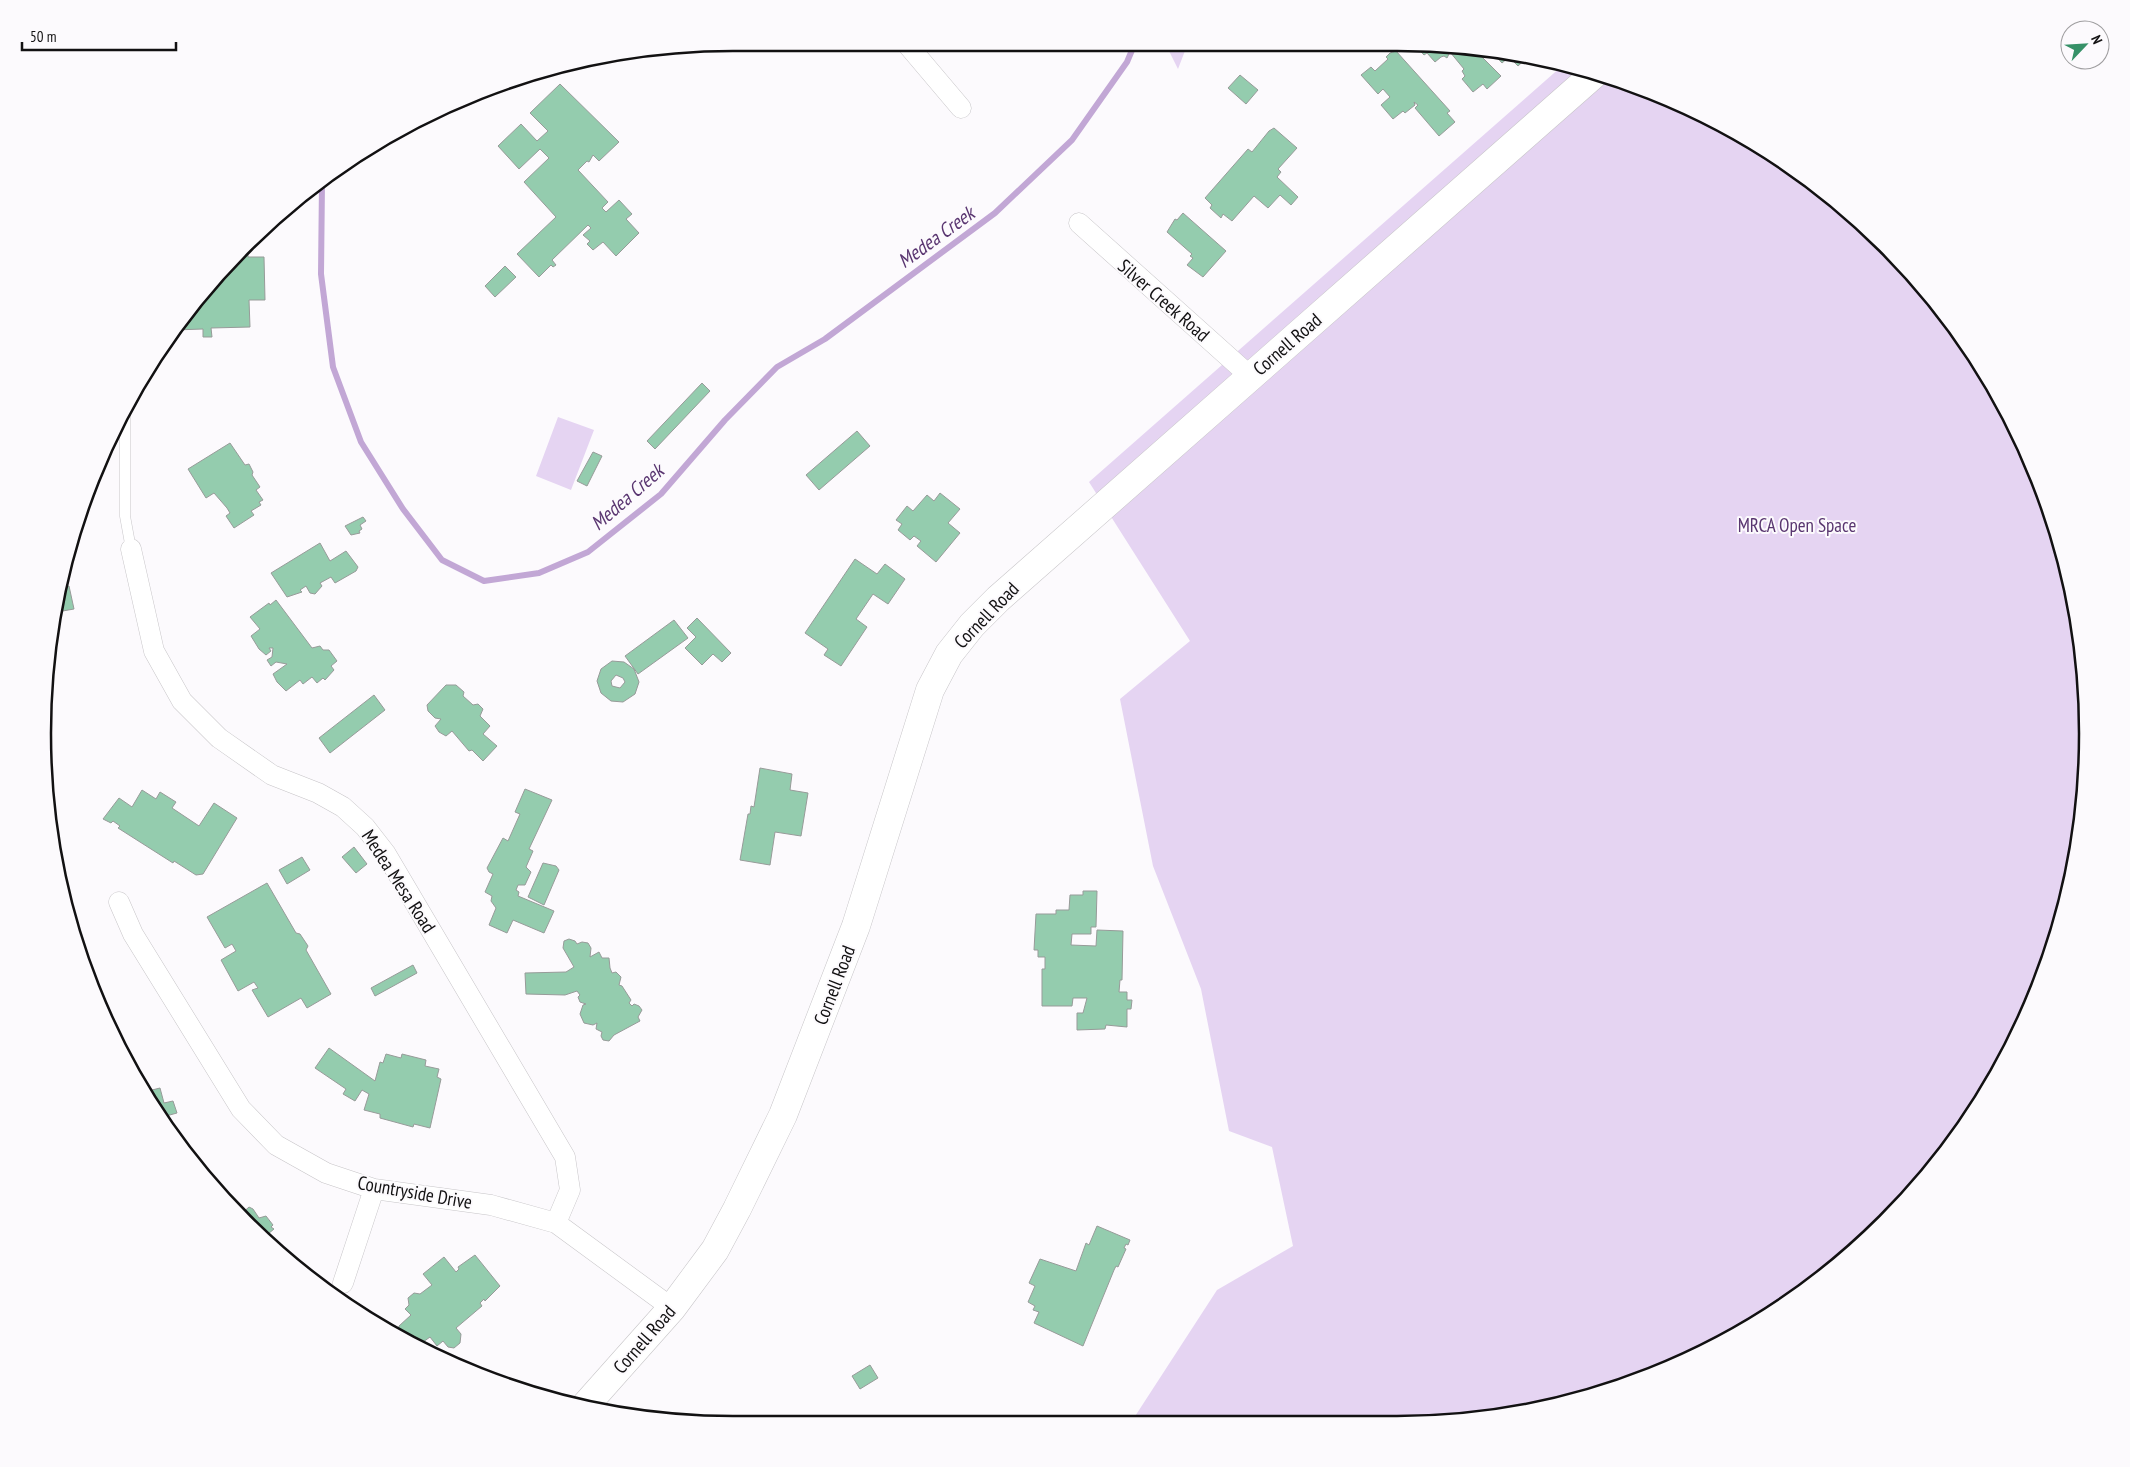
<svg xmlns="http://www.w3.org/2000/svg" width="2130" height="1467" viewBox="0 0 2130 1467" font-family="'PT Sans Narrow',sans-serif">
<style>
.green{fill:#e5d4f2}
.lines{fill:none;stroke-linecap:round;stroke-linejoin:round}
.stream{stroke:#c2a7d5;stroke-width:6}
.building{fill:#94ccae;stroke:#979b99;fill-rule:evenodd}
.lane-casing{stroke:#c7c5c8;stroke-width:11}
.street-casing{stroke:#c7c5c8;stroke-width:21}
.secondary-casing{stroke:#c7c5c8;stroke-width:29}
.lane{stroke:#fff;stroke-width:10}
.street{stroke:#fff;stroke-width:20}
.secondary{stroke:#fff;stroke-width:28}
.labels{text-anchor:middle;dominant-baseline:central;stroke-width:4;stroke-linejoin:round;paint-order:stroke}
.street-label{font-size:19px;fill:#121112;stroke:#fcfafd}
.park-label{font-size:19px;fill:#593670;stroke:#fcfafd}
.water-label{font-size:20px;font-style:italic;fill:#5a3671;stroke:#fcfafd}
.rim{fill:none;stroke:#121112;stroke-width:2.5}
</style>
<rect width="100%" height="100%" fill="#fcfafd"/>
<path class="green" d="M 1165,43 L 1188,43 L 1178,69 Z
M 1562,66 L 1702,114 L 1817,185 L 1885,245 L 1971,350 L 2035,469 L 2074,599 L 2087,734 L 2074,869 L 2035,998 L 1971,1118 L 1885,1222 L 1817,1282 L 1702,1353 L 1531,1411 L 1397,1424 L 1130,1424 L 1217,1290 L 1293,1246 L 1272,1147 L 1229,1131 L 1201,989 L 1153,866 L 1120,699 L 1190,641 L 1089,482 Z
M 558,417 L 594,430 L 571,490 L 536,476 Z"/>
<g class="lines">
<path class="stream" d="M 322,183 L 321,274 L 333,367 L 361,442 L 403,509 L 442,560 L 484,581 L 539,573 L 588,552 L 661,494 L 725,420 L 777,367 L 825,339 L 995,213 L 1072,140 L 1127,62 L 1135,43"/>
</g>
<path class="building" d="M 1414,44 L 1475,50 L 1501,76 L 1487,89 L 1483,84 L 1473,92 L 1462,79 L 1465,76 L 1462,71 L 1464,69 L 1450,52 L 1447,58 L 1444,56 L 1441,57 L 1435,62 L 1427,53 L 1424,55 Z
M 1396,51 L 1450,111 L 1447,113 L 1455,122 L 1439,136 L 1415,108 L 1418,105 L 1414,102 L 1415,105 L 1405,113 L 1403,111 L 1393,119 L 1381,105 L 1390,97 L 1383,89 L 1378,94 L 1361,75 L 1371,67 L 1375,71 L 1388,59 L 1386,57 L 1390,53 Z
M 1492,52 L 1529,56 L 1518,66 L 1509,57 L 1502,63 Z
M 1240,75 L 1258,90 L 1246,104 L 1228,88 Z
M 560,84 L 619,142 L 599,161 L 593,155 L 589,162 L 587,161 L 578,170 L 608,202 L 602,208 L 606,212 L 619,200 L 632,214 L 626,219 L 639,233 L 616,256 L 603,242 L 593,250 L 587,244 L 590,241 L 583,235 L 591,228 L 588,225 L 552,260 L 556,265 L 553,267 L 551,265 L 539,277 L 517,254 L 556,217 L 524,182 L 549,158 L 540,149 L 519,169 L 498,146 L 521,124 L 537,141 L 548,131 L 530,113 Z
M 1274,128 L 1297,148 L 1278,169 L 1281,172 L 1277,177 L 1298,197 L 1291,205 L 1280,195 L 1268,208 L 1254,196 L 1232,221 L 1223,214 L 1221,218 L 1210,208 L 1212,205 L 1205,198 L 1248,149 L 1252,152 L 1269,131 Z
M 1183,213 L 1226,251 L 1203,277 L 1187,265 L 1193,258 L 1190,256 L 1192,254 L 1167,232 L 1175,219 L 1177,220 Z
M 248,248 L 248,257 L 264,257 L 265,300 L 249,300 L 250,327 L 211,328 L 212,337 L 203,337 L 203,329 L 174,330 L 214,278 Z
M 505,266 L 516,277 L 495,297 L 485,286 Z
M 702,383 L 710,391 L 655,449 L 647,441 Z
M 857,431 L 870,446 L 819,490 L 806,475 Z
M 230,443 L 245,465 L 249,464 L 253,472 L 252,475 L 260,487 L 256,490 L 263,500 L 259,502 L 261,505 L 251,511 L 254,515 L 234,528 L 226,516 L 230,513 L 227,508 L 214,493 L 206,498 L 188,469 Z
M 593,452 L 602,456 L 587,486 L 577,481 Z
M 940,493 L 960,509 L 948,523 L 960,533 L 936,562 L 917,546 L 921,541 L 914,536 L 910,540 L 898,530 L 902,524 L 896,520 L 907,506 L 913,511 L 927,495 L 934,501 Z
M 363,517 L 366,521 L 360,525 L 362,529 L 359,531 L 360,533 L 351,535 L 345,526 Z
M 320,543 L 330,561 L 346,551 L 358,567 L 356,571 L 335,583 L 331,577 L 320,583 L 322,586 L 315,594 L 310,593 L 306,586 L 300,590 L 302,592 L 287,597 L 271,573 Z
M 855,559 L 877,574 L 885,564 L 905,579 L 888,604 L 873,594 L 856,619 L 867,627 L 841,666 L 824,655 L 828,649 L 805,633 Z
M 69,586 L 74,609 L 57,612 L 64,587 Z
M 276,600 L 312,648 L 320,646 L 323,650 L 329,650 L 337,661 L 331,666 L 334,670 L 325,680 L 323,678 L 317,683 L 312,677 L 303,684 L 300,680 L 286,691 L 277,682 L 273,674 L 287,664 L 276,662 L 271,666 L 267,660 L 272,657 L 273,648 L 269,648 L 271,651 L 266,655 L 259,649 L 251,636 L 260,629 L 250,617 L 269,603 L 270,605 Z
M 697,618 L 731,653 L 722,662 L 713,654 L 702,665 L 685,648 L 696,637 L 687,628 Z
M 674,620 L 688,638 L 638,674 L 625,656 Z
M 612,661 L 624,662 L 634,669 L 639,682 L 635,694 L 623,702 L 611,701 L 601,693 L 597,681 L 601,669 ZM 616,675 L 623,678 L 625,682 L 620,688 L 612,686 L 611,681 Z
M 446,685 L 456,685 L 464,692 L 463,696 L 473,705 L 478,704 L 483,709 L 480,716 L 490,726 L 483,734 L 497,746 L 483,761 L 472,750 L 469,751 L 452,731 L 446,736 L 439,732 L 435,726 L 441,719 L 435,718 L 428,711 L 427,705 Z
M 374,695 L 385,710 L 330,753 L 319,738 Z
M 760,768 L 792,774 L 790,790 L 808,793 L 801,836 L 775,832 L 770,865 L 740,860 L 748,814 L 750,814 L 751,806 L 754,807 Z
M 525,789 L 552,800 L 529,849 L 533,851 L 526,867 L 531,872 L 525,885 L 518,885 L 516,890 L 519,892 L 518,896 L 554,911 L 544,933 L 513,920 L 507,933 L 489,925 L 496,908 L 491,901 L 492,896 L 485,892 L 493,874 L 489,872 L 487,868 L 503,838 L 508,841 L 520,814 L 515,812 Z
M 142,790 L 156,799 L 160,792 L 176,802 L 172,808 L 199,826 L 214,803 L 237,818 L 203,874 L 196,875 L 174,861 L 173,863 L 118,828 L 120,826 L 113,821 L 111,823 L 103,819 L 119,798 L 132,807 Z
M 354,847 L 367,864 L 356,873 L 342,857 Z
M 302,857 L 310,870 L 287,884 L 279,870 Z
M 543,863 L 556,866 L 559,870 L 544,905 L 528,897 Z
M 267,883 L 296,933 L 300,934 L 308,946 L 306,950 L 331,994 L 307,1008 L 301,998 L 268,1017 L 252,990 L 258,988 L 254,982 L 238,991 L 221,960 L 236,951 L 232,944 L 225,948 L 207,917 Z
M 1083,891 L 1097,891 L 1096,927 L 1091,927 L 1091,934 L 1072,934 L 1071,945 L 1096,946 L 1097,930 L 1123,931 L 1122,980 L 1120,980 L 1119,992 L 1127,992 L 1127,1000 L 1132,1000 L 1131,1009 L 1127,1009 L 1127,1027 L 1106,1025 L 1105,1029 L 1077,1030 L 1077,1013 L 1083,1013 L 1087,998 L 1073,998 L 1072,1006 L 1042,1006 L 1042,969 L 1045,969 L 1045,957 L 1038,957 L 1038,950 L 1034,950 L 1036,914 L 1056,914 L 1056,910 L 1069,910 L 1070,895 L 1083,895 Z
M 569,939 L 575,941 L 577,944 L 582,942 L 588,943 L 591,948 L 590,957 L 599,952 L 602,958 L 609,958 L 610,968 L 612,973 L 616,972 L 621,977 L 619,985 L 622,986 L 631,1000 L 629,1003 L 632,1006 L 634,1004 L 639,1006 L 642,1010 L 638,1017 L 640,1021 L 614,1035 L 609,1041 L 603,1040 L 601,1036 L 602,1032 L 596,1029 L 597,1023 L 593,1025 L 584,1023 L 580,1014 L 583,1005 L 586,1004 L 580,1002 L 578,997 L 580,995 L 577,991 L 565,995 L 526,994 L 525,973 L 566,972 L 574,967 L 563,948 L 564,941 Z
M 413,965 L 417,973 L 375,996 L 371,988 Z
M 329,1048 L 375,1081 L 380,1062 L 383,1063 L 386,1054 L 401,1058 L 402,1054 L 426,1060 L 425,1066 L 439,1069 L 437,1077 L 441,1079 L 430,1128 L 414,1124 L 413,1127 L 380,1118 L 380,1114 L 364,1110 L 369,1094 L 362,1090 L 355,1101 L 343,1094 L 346,1089 L 315,1068 Z
M 160,1088 L 164,1103 L 173,1101 L 177,1113 L 166,1116 L 170,1131 L 159,1118 L 144,1092 Z
M 249,1207 L 253,1209 L 259,1218 L 266,1216 L 273,1225 L 271,1227 L 274,1229 L 268,1234 L 271,1238 L 270,1240 L 278,1249 L 239,1216 Z
M 1097,1226 L 1130,1240 L 1128,1245 L 1126,1244 L 1124,1248 L 1126,1249 L 1118,1267 L 1116,1266 L 1114,1270 L 1083,1346 L 1034,1323 L 1039,1312 L 1033,1310 L 1035,1306 L 1028,1302 L 1035,1286 L 1029,1283 L 1040,1259 L 1076,1271 L 1086,1243 L 1089,1245 Z
M 475,1255 L 500,1286 L 485,1301 L 484,1299 L 480,1303 L 482,1306 L 456,1328 L 461,1334 L 460,1343 L 454,1348 L 448,1347 L 443,1341 L 437,1346 L 430,1337 L 419,1345 L 398,1334 L 399,1326 L 411,1315 L 405,1309 L 409,1305 L 408,1298 L 414,1293 L 420,1294 L 432,1285 L 423,1274 L 444,1257 L 456,1272 L 459,1269 L 458,1267 Z
M 870,1365 L 878,1378 L 860,1389 L 852,1376 Z"/>
<g class="lines">
<defs>
<path id="lane" d="M 125,412 L 125,516 L 131,549"/>
<path id="street" d="M 906,43 L 961,108
M 1079,223 L 1251,377
M 131,549 L 154,651 L 182,701 L 219,738 L 272,775 L 318,793 L 343,807 L 365,827 L 386,854 L 565,1157 L 570,1190 L 556,1223
M 119,902 L 133,934 L 241,1109 L 276,1145 L 326,1173 L 374,1189 L 491,1205 L 556,1223 L 672,1308
M 343,1283 L 374,1189"/>
<path id="secondary" d="M 584,1407 L 672,1308 L 715,1250 L 737,1209 L 783,1115 L 856,926 L 930,690 L 949,654 L 972,625 L 998,599 L 1592,76"/>
</defs>
<use href="#lane" class="lane-casing"/>
<use href="#street" class="street-casing"/>
<use href="#secondary" class="secondary-casing"/>
<use href="#lane" class="lane"/>
<use href="#street" class="street"/>
<use href="#secondary" class="secondary"/>
</g>
<g class="labels">
<g class="street-label">
<text transform="translate(1164 300) rotate(41)">Silver Creek Road</text>
<text transform="translate(1287 344) rotate(-41)">Cornell Road</text>
<text transform="translate(986 615) rotate(-46)">Cornell Road</text>
<text transform="translate(399 881) rotate(57)">Medea Mesa Road</text>
<text transform="translate(834 985) rotate(-69)">Cornell Road</text>
<text transform="translate(415 1192) rotate(10)">Countryside Drive</text>
<text transform="translate(644 1339) rotate(-49)">Cornell Road</text>
</g>
<g class="park-label">
<text x="1797" y="525">MRCA Open Space</text>
</g>
<g class="water-label">
<text transform="translate(936 237) rotate(-36)">Medea Creek</text>
<text transform="translate(627 497) rotate(-41)">Medea Creek</text>
</g>
</g>
<path d="M0 0H2130V1467H0ZM733 51H1397A682 682 0 0 1 2079 733V734A682 682 0 0 1 1397 1416H733A682 682 0 0 1 51 734V733A682 682 0 0 1 733 51Z" fill="#fcfafd" fill-rule="evenodd"/>
<path class="rim" d="M733 51H1397A682 682 0 0 1 2079 733V734A682 682 0 0 1 1397 1416H733A682 682 0 0 1 51 734V733A682 682 0 0 1 733 51Z"/>
<g transform="translate(2085 45) rotate(65)"><circle r="24" fill="#fcfafd" stroke="#9e9d9f"/>
<path d="M0-4L9 19L0 12L-9 19Z" fill="#369168"/>
<text y="-8" font-size="14" font-weight="bold" text-anchor="middle" fill="#121112">N</text>
</g>
<path d="M22 42v8h154v-8" fill="none" stroke="#121112" stroke-width="2.5"/>
<text x="30" y="42" font-size="15" fill="#121112" stroke="#fcfafd" stroke-width="4" paint-order="stroke">50 m</text>
</svg>
